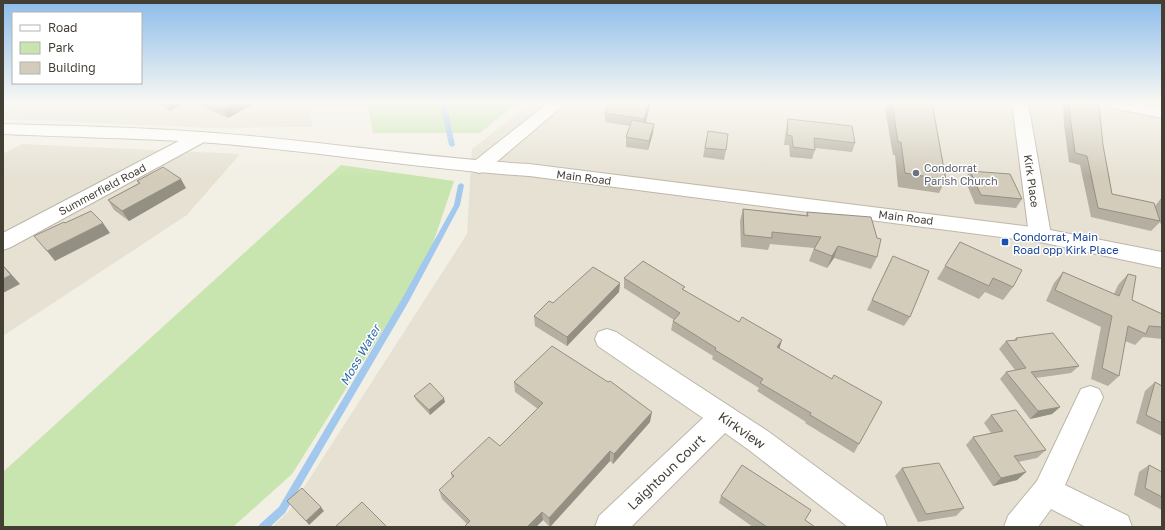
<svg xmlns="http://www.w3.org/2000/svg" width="1165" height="530" viewBox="0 0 1165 530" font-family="'Golos Text',sans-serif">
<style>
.residential{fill:#e6e1d3}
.green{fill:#c8e5af}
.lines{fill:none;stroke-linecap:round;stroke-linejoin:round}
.stream{fill:#a3c8ed;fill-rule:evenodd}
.minor-casing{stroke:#bdb7a8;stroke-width:2}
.tertiary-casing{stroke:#bdb7a8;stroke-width:2}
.minor{fill:#fff;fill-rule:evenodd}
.tertiary{fill:#fff;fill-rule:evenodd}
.wall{fill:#b5afa1}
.shaded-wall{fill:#948f83}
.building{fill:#d3ccbb;stroke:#948f83}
.worship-dot{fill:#6b7280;stroke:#fff;stroke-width:1.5}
.transit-dot{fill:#1a4fb4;stroke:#fff;stroke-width:1.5}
.labels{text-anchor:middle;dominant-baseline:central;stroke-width:3;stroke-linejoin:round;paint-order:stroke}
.worship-label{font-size:11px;fill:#5b616d;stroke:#fff;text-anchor:start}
.street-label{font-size:11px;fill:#443f35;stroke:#fff}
.transit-label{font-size:11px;fill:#164399;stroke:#fff;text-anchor:start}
.water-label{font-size:12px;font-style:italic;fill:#336dab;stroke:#fff}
.near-street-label{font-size:13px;fill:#443f35;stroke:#fff}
</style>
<rect width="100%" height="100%" fill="#f2efe5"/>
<path class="residential" d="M 3,103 L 310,103 L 312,127 L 210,128 L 3,119 Z
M 531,103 L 1162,103 L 1162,527 L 272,527 L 288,512 L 467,234 L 472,149 Z
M 22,144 L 240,154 L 187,215 L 3,336 L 3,154 Z"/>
<path class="green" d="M 367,103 L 517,103 L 480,133 L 373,133 Z
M 341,165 L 454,181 L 427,261 L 292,474 L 233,527 L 3,527 L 3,472 Z"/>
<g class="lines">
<path class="stream" d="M 440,103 L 446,103 L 455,145 L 454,146 L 452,147 L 449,145 Z
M 461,183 L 464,185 L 460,205 L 409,301 L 285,513 L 270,527 L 258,527 L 260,524 L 279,507 L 403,297 L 454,205 L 458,185 Z"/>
<defs>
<path id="minor" d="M 548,103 L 566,103 L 486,171 L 479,173 L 472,171 L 470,167 L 472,163 Z
M 1012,103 L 1028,103 L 1051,235 L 1047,240 L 1040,242 L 1033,240 L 1029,235 Z
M 1106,103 L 1138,103 L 1162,108 L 1162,118 L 1108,107 Z
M 200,132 L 206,133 L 209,137 L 206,141 L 11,247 L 3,250 L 3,233 L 194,133 Z
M 607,329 L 616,332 L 769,432 L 883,516 L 887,527 L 848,527 L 749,450 L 725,433 L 631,527 L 595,527 L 599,516 L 703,418 L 598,346 L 595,339 L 598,332 Z
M 1090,386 L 1099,389 L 1103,397 L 1065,485 L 1128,516 L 1132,527 L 1086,527 L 1051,509 L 1038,527 L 1004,527 L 1008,516 L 1037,481 L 1081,389 Z"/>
<path id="tertiary" d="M 3,124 C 69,126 135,127 200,132 C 310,139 419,158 529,164 L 1040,228 L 1162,252 L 1162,268 L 1040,242 L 529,176 C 419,169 310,150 200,142 C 135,138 69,137 3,134 Z"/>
</defs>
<use href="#minor" class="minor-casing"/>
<use href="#tertiary" class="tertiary-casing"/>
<use href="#minor" class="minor"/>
<use href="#tertiary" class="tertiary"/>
</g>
<path class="wall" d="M 154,103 L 185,103 L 170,111 Z
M 202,103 L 255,103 L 228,118 L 205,108 Z
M 609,103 L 651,103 L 645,122 L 653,133 L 648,150 L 626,147 L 626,137 L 630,126 L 605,122 L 605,113 Z
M 884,103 L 932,103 L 946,180 L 939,193 L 898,187 L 895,155 L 893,155 Z
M 1066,103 L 1087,103 L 1103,145 L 1112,194 L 1155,206 L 1162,197 L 1162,228 L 1160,222 L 1151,231 L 1091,217 L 1080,165 L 1069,162 L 1064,125 L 1063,108 Z
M 788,119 L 855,143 L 852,152 L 815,148 L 815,150 L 812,159 L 790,157 L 789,145 L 784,145 L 786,129 Z
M 708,131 L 726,150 L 724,160 L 703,157 Z
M 970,171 L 1022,199 L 1016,208 L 975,204 L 965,180 Z
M 137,181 L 186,188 L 129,221 L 114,210 L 108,200 L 139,183 Z
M 743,209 L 806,215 L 807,212 L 877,257 L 871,269 L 834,258 L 827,268 L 809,261 L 814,248 L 770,244 L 768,250 L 741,247 L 740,221 Z
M 960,242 L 1013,287 L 1003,300 L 985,292 L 979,299 L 937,279 Z
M 888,266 L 910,317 L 904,326 L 867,310 Z
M 1063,272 L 1114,294 L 1118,285 L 1128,274 L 1132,300 L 1162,314 L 1162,339 L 1143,337 L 1135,345 L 1125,341 L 1119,376 L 1108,386 L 1091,379 L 1101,327 L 1046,301 L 1054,283 Z
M 624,278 L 684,290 L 779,348 L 859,444 L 854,453 L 805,423 L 806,422 L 757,391 L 759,388 L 712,359 L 713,356 L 671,330 L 673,321 L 674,320 L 624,288 Z
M 620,283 L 619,292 L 567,346 L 535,326 L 534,316 Z
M 1016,338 L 1079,366 L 1071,373 L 1036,378 L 1060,407 L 1052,414 L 1030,419 L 1000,379 L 1006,372 L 1015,370 L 999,349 L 1006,341 L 1014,340 Z
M 514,382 L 650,422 L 613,464 L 610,461 L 550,527 L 543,520 L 536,527 L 464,527 L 467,524 L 442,499 L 439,490 L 452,478 L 451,473 L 500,446 L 538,409 L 515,392 Z
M 1155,382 L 1162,386 L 1162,436 L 1136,423 L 1145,391 Z
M 414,396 L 445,402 L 430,415 L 416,400 Z
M 991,415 L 1046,450 L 1037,458 L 1018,462 L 1026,472 L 1017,480 L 993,486 L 966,445 L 973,437 L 991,433 L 984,423 Z
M 1149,465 L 1162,472 L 1162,510 L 1134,495 L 1139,472 Z
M 902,468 L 964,508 L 956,516 L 918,522 L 895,476 Z
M 721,496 L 805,520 L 815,527 L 753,527 L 719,503 Z"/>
<path class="shaded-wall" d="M 166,103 L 185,103 L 170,111 Z
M 235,103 L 255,103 L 228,118 L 223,109 Z
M 649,103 L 651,103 L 644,129 L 644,119 Z
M 654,124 L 653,133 L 648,150 L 649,141 Z
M 181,179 L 186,188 L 129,221 L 122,211 Z
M 103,223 L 110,233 L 55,261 L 47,251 Z
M 838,246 L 834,258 L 827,268 L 832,256 Z
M 3,265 L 20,284 L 3,293 Z
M 620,283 L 619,292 L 567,346 L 567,337 Z
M 782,340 L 779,350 L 777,347 Z
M 444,398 L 445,402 L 430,415 L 429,410 Z
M 1060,407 L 1052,414 L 1030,419 L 1038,411 Z
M 652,412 L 650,422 L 613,464 L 614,454 Z
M 610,451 L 610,461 L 550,527 L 549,518 Z
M 1026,472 L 1017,480 L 993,486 L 1001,478 Z
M 321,507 L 324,511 L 309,525 L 306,521 Z
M 542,512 L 543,520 L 536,527 L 527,527 Z"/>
<path class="building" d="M 209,103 L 235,103 L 223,109 Z
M 609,103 L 649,103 L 644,119 L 605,113 Z
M 892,103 L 932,103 L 946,180 L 905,173 L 901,142 L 898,142 Z
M 1069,103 L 1087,103 L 1099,105 L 1103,145 L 1112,194 L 1154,203 L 1160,221 L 1098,208 L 1087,156 L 1075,153 L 1070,116 Z
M 788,119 L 852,126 L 855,143 L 814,138 L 815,150 L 793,147 L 792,136 L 787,135 Z
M 632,120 L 654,124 L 649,141 L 626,137 Z
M 708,131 L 728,134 L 726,150 L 705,148 Z
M 163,167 L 181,179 L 122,211 L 108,200 L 140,183 L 137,181 Z
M 970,171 L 1010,174 L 1022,199 L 981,195 Z
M 743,209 L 808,216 L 807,212 L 871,217 L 877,238 L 881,239 L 877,257 L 838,246 L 832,256 L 814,249 L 821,237 L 772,232 L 772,238 L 744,235 Z
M 91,211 L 103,223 L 47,251 L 34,236 L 64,222 L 65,223 Z
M 960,242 L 1022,270 L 1013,287 L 993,278 L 989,286 L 945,266 Z
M 893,256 L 929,271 L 910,317 L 872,300 Z
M 643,261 L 685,287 L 682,289 L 739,322 L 742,317 L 782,340 L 777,347 L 832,379 L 834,375 L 882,402 L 859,444 L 810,415 L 811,413 L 760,383 L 763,379 L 715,350 L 716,348 L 673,321 L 680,313 L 624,278 Z
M 3,266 L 11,275 L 3,279 Z
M 593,267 L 620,283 L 567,337 L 534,316 L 549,301 L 553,303 Z
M 1063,272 L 1119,296 L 1128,274 L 1136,276 L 1132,300 L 1162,314 L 1162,327 L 1149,326 L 1146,334 L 1128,326 L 1119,376 L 1102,368 L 1112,316 L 1055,290 Z
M 1053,333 L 1079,366 L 1031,372 L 1060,407 L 1038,411 L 1006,372 L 1026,368 L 1006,341 L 1017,340 L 1016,338 Z
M 552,346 L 608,382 L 610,381 L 652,412 L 614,454 L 610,451 L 549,518 L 542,512 L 527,527 L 464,527 L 470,521 L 439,490 L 454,476 L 451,473 L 489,437 L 500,446 L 543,403 L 514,382 Z
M 1155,382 L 1162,386 L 1162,423 L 1146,415 Z
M 430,383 L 444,398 L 429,410 L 414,396 Z
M 1016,410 L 1046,450 L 1014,456 L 1026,472 L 1001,478 L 973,437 L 1003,431 L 991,415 Z
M 939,463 L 964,508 L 926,514 L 902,468 Z
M 742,465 L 811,510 L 805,520 L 815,527 L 767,527 L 721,496 Z
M 1149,465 L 1162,472 L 1162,497 L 1145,488 Z
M 302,488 L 321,507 L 306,521 L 287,501 Z
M 362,502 L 387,527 L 335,527 Z"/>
<linearGradient id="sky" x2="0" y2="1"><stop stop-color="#8cbcea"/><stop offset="0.58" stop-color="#f9f8f3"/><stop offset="1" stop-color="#f9f8f3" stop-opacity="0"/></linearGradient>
<rect width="1165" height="177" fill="url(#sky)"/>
<circle class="worship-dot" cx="916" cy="173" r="4"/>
<rect class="transit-dot" x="1001" y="238" width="8" height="8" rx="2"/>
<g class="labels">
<g class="worship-label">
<text x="924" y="167">Condorrat<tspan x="924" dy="13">Parish Church</tspan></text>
</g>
<g class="street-label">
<text transform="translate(584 177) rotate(7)">Main Road</text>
<text transform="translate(1032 181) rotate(82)">Kirk Place</text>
<text transform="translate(102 189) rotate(-28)">Summerfield Road</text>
<text transform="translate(906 217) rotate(7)">Main Road</text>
</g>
<g class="transit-label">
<text x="1013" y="236">Condorrat, Main<tspan x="1013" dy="13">Road opp Kirk Place</tspan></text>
</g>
<g class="water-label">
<text transform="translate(360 355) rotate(-60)">Moss Water</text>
</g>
<g class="near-street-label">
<text transform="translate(742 430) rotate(35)">Kirkview</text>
<text transform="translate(666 472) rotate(-44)">Laightoun Court</text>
</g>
</g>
<rect width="1165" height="530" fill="none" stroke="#443f35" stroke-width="8"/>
<rect x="12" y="12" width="130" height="72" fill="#ffffff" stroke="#b4b2ae"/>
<rect x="20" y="25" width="20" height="6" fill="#ffffff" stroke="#b4b2ae"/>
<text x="48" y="32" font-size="12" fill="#443f35">Road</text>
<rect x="20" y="42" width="20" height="12" fill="#c8e5af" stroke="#b4b2ae"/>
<text x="48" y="52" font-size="12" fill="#443f35">Park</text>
<rect x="20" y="62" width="20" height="12" fill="#d3ccbb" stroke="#b4b2ae"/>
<text x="48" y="72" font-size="12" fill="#443f35">Building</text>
</svg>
